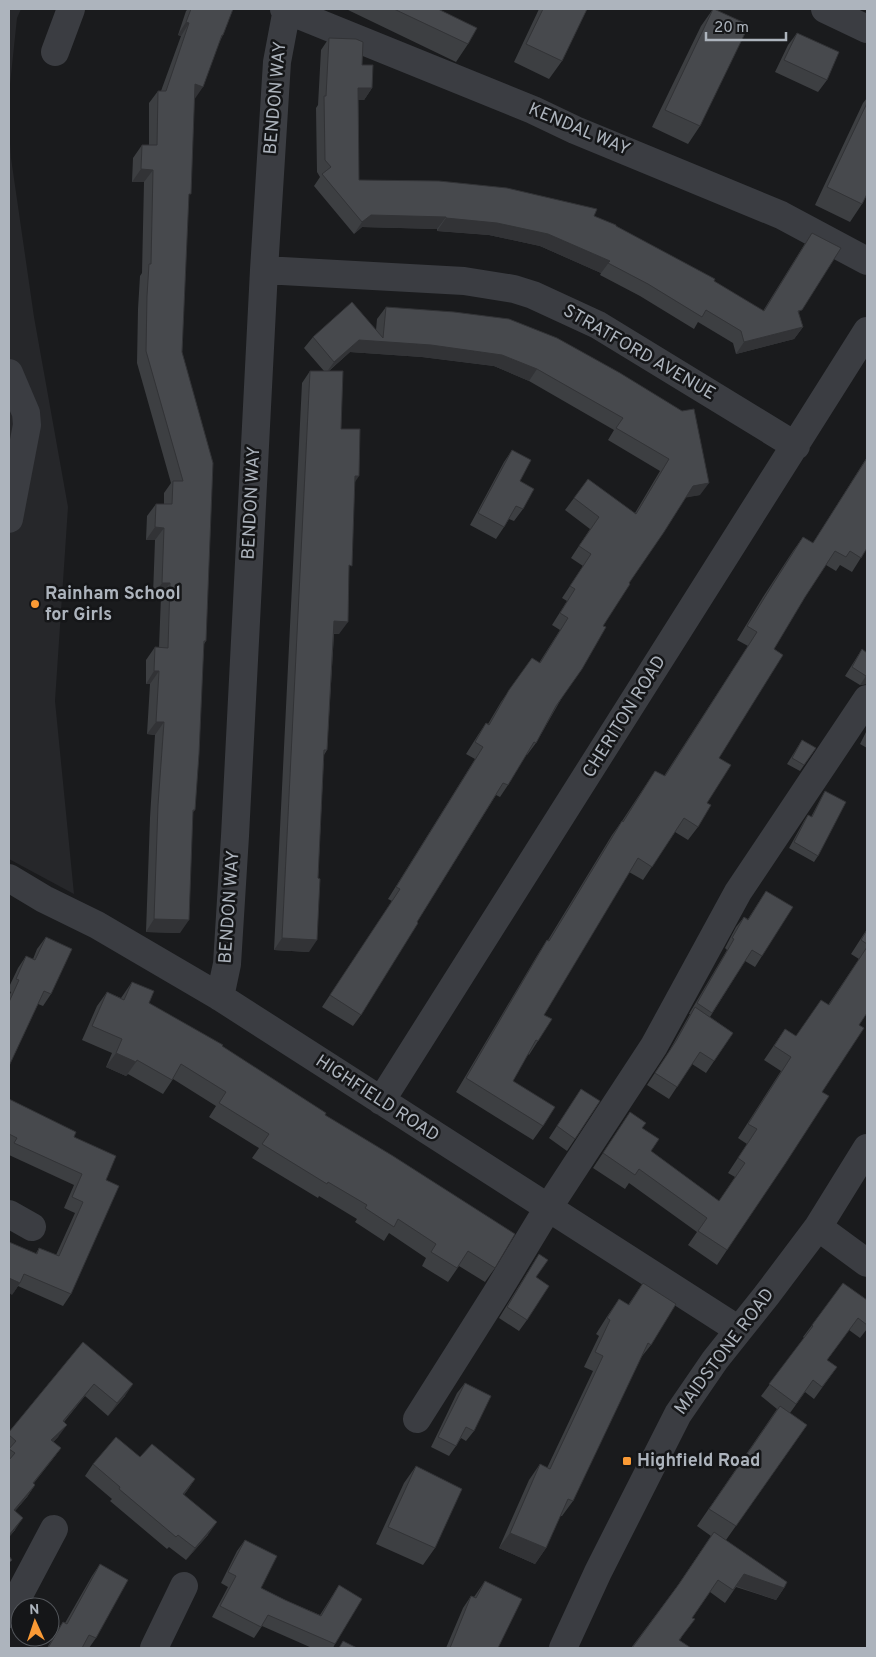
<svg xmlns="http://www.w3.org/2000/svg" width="876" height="1657" viewBox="0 0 876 1657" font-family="Overpass,sans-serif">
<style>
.built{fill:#26272a}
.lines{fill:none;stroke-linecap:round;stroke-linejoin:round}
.minor{stroke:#3b3d42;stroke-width:28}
.wall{fill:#3d3f42}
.shaded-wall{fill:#323336}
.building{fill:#47494d;stroke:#323336}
.poi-dot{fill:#fa9a35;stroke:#151618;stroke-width:2}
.labels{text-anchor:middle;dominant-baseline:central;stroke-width:5;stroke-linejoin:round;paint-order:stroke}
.street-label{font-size:18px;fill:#adb4bd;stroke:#151618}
.poi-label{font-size:18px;font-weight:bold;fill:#adb4bd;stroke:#151618;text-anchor:start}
</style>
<rect width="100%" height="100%" fill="#1a1b1d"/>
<path class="built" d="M 9,9 L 21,9 L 17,18 L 9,94 Z
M 9,128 L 11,158 L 34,317 L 68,507 L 55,701 L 74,894 L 9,859 Z"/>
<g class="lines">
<path class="minor" d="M 284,9 L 533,110 L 575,130 L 781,215 L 867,261
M 825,9 L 867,29
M 55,52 L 71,9
M 264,270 L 464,281 L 514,289 L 533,295 L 598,325 L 796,446
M 9,373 L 26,413 L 27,425 L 9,519
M 9,878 L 44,899 L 97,925 L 220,997 L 739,1330
M 220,997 L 227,964 L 235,836 L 264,270 L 277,62 L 287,9
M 381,1101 L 867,331
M 9,1214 L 32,1227
M 818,1227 L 867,1263
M 417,1419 L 496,1294 L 548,1208 L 654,1046 L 738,892 L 867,699
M 9,1614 L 54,1529
M 154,1648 L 184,1586
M 563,1648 L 598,1572 L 678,1414 L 715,1360 L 766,1296 L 818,1227 L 867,1148"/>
</g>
<path class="wall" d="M 188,9 L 233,9 L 223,35 L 220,41 L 194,99 L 188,198 L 182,352 L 206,641 L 204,644 L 195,810 L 193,812 L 180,933 L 146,932 L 150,818 L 155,735 L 147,734 L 150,684 L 146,684 L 146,660 L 155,647 L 159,647 L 161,596 L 153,595 L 155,540 L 146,540 L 147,516 L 156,504 L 164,504 L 164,493 L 171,483 L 137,363 L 138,309 L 140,276 L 142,273 L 144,182 L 132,182 L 133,158 L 142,145 L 149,145 L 149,103 L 158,91 L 161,91 L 181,36 L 178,35 L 186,11 Z
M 346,9 L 438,9 L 468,44 L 456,62 Z
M 539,9 L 587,9 L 562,61 L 549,79 L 514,62 Z
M 713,9 L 700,126 L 688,144 L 652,127 L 701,26 Z
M 797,33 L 827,80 L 818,92 L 775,72 L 788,45 Z
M 329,38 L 362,65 L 372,88 L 364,100 L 358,100 L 359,180 L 594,216 L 616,226 L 714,281 L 763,311 L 804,245 L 812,233 L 799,314 L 803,327 L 794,339 L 736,354 L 733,343 L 698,322 L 694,329 L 640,296 L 600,275 L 601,273 L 540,246 L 489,235 L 437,231 L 437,229 L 362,227 L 354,234 L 314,186 L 320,177 L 317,172 L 316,108 L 318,105 L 321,50 Z
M 867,98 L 867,194 L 862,204 L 850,222 L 815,205 L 863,103 Z
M 386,307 L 620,373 L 700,495 L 686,497 L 629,583 L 603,626 L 536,743 L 527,755 L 526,755 L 508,785 L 500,797 L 496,795 L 417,922 L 361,1015 L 353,1026 L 322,1007 L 392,901 L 388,899 L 475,759 L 466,754 L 478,735 L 486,723 L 488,724 L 501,702 L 532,658 L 539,663 L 560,630 L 552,625 L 567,601 L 562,598 L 583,566 L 571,558 L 590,529 L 565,510 L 574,498 L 635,513 L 660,471 L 608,440 L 614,430 L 529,381 L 494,366 L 422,357 L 350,352 L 329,371 L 341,429 L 354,483 L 349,570 L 339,634 L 334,634 L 327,750 L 324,755 L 318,878 L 309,952 L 274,950 L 302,383 L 310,371 L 324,371 L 304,348 L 313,337 L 376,330 L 377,319 Z
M 512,450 L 520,481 L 523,509 L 514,521 L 509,519 L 504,527 L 496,539 L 470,525 L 504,462 Z
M 867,457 L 867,548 L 852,572 L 840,565 L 836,571 L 826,565 L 805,597 L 774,649 L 719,758 L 707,803 L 698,827 L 688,840 L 675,832 L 643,880 L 629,872 L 544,1015 L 538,1041 L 529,1055 L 528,1054 L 513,1081 L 543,1126 L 533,1140 L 456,1092 L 538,954 L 547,940 L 548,940 L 612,835 L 622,821 L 655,771 L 664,776 L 748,646 L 737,640 L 763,597 L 793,551 L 803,537 L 813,543 Z
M 862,649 L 867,684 L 860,685 L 845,676 Z
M 867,730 L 867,748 L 860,744 Z
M 802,740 L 816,748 L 800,771 L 787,764 Z
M 825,791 L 818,856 L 814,862 L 789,848 L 804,821 L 808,815 L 811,817 L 821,798 Z
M 766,891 L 762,956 L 755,967 L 745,961 L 710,1017 L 733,1033 L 706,1073 L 692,1064 L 669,1099 L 647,1085 L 668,1053 L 690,1014 L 689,1014 L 727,950 L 725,948 L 736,927 L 744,917 L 748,919 Z
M 867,929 L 867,1013 L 859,1025 L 822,1092 L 727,1250 L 717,1265 L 688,1245 L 697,1232 L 629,1183 L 625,1189 L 593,1168 L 630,1112 L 642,1128 L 651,1151 L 719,1201 L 735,1177 L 728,1173 L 747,1144 L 738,1138 L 781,1071 L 764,1060 L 785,1029 L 796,1036 L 828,1005 L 859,959 L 851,954 Z
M 46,937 L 51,994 L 43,1006 L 38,1004 L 9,1066 L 9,996 L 11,992 L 9,991 L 9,987 L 18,968 L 26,956 L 33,959 L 37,949 Z
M 132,982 L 149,1003 L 222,1046 L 325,1115 L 495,1268 L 485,1282 L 459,1266 L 448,1282 L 422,1266 L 426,1258 L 389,1233 L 384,1241 L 355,1222 L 357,1219 L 319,1196 L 318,1198 L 252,1158 L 259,1148 L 209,1117 L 216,1106 L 173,1079 L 163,1094 L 128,1074 L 126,1076 L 106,1067 L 112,1053 L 82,1040 L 97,1006 L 107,992 L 121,998 Z
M 581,1089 L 575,1139 L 567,1151 L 549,1138 Z
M 9,1099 L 74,1137 L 106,1180 L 71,1294 L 63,1306 L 18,1286 L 12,1295 L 39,1248 L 56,1255 L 75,1213 L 64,1208 L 74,1185 L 9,1155 Z
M 539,1254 L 536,1277 L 527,1320 L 519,1331 L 499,1318 L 532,1265 Z
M 643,1283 L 651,1345 L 639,1360 L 573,1501 L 562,1516 L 560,1516 L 546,1548 L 535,1564 L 499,1548 L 529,1480 L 540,1464 L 547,1468 L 593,1371 L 584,1367 L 599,1336 L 596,1334 L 608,1315 L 619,1299 L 628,1305 Z
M 867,1300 L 867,1329 L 860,1338 L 849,1330 L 827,1360 L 837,1367 L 814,1399 L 805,1392 L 790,1413 L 807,1425 L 726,1540 L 784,1588 L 776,1600 L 736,1587 L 725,1603 L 710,1592 L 692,1618 L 680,1640 L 631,1648 L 676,1588 L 711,1536 L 697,1526 L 777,1409 L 761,1396 L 804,1338 L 803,1337 L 812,1325 Z
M 83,1342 L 125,1396 L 108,1416 L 85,1396 L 64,1422 L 58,1437 L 53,1442 L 61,1448 L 52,1460 L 34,1483 L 35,1485 L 27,1497 L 15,1511 L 15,1530 L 9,1537 L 9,1432 Z
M 465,1383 L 474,1431 L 466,1441 L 461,1438 L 456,1446 L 449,1456 L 431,1447 L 457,1393 Z
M 93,1464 L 195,1479 L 184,1495 L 208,1535 L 186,1560 L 169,1547 L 167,1549 L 110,1501 L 112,1499 L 85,1476 Z
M 416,1466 L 435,1548 L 423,1565 L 376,1544 L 404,1483 Z
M 245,1540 L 261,1588 L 285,1600 L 320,1615 L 339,1585 L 335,1644 L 333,1648 L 312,1648 L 262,1626 L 254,1638 L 212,1617 L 228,1587 L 221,1583 L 237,1551 Z
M 100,1564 L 96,1638 L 89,1648 L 47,1648 L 55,1634 L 63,1622 L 65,1623 L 92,1576 Z
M 485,1581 L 498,1648 L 446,1648 L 463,1608 L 471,1596 L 474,1597 Z"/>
<path class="shaded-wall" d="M 186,22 L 189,23 L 181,36 L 178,35 Z
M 195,84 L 203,87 L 194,100 Z
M 358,88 L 372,88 L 364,100 L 349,100 Z
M 141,169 L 153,170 L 144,182 L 132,182 Z
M 371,215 L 446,217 L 437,229 L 362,227 L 354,234 L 362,222 Z
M 446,218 L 497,223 L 548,234 L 610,261 L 601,273 L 540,246 L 489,235 L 437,231 Z
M 803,327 L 794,339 L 736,354 L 744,342 Z
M 359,340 L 431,345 L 502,355 L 537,369 L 529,381 L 494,366 L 422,357 L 350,352 L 326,373 L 334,362 Z
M 355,476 L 359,476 L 351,488 Z
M 709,483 L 700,495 L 684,498 L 693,486 Z
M 155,527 L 164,528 L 155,540 L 146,540 Z
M 162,583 L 170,583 L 161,596 L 153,595 Z
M 334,621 L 348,622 L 339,634 L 326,633 Z
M 154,671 L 159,671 L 150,684 L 146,684 Z
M 866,676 L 867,676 L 867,684 L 860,685 Z
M 156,722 L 164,722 L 155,735 L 147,734 Z
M 154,919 L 189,920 L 180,933 L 146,932 Z
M 282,938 L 317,940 L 309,952 L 274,950 Z
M 116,1053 L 136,1062 L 126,1076 L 106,1067 Z
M 9,1278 L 20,1283 L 12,1295 L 9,1293 Z
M 94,1384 L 85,1396 L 54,1433 L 63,1421 Z
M 133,1384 L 125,1396 L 108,1416 L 117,1403 Z
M 67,1425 L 58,1437 L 43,1452 L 51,1440 Z
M 61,1448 L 52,1460 L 24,1495 L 33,1483 Z
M 195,1479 L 187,1491 L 174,1506 L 183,1494 Z
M 35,1485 L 27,1497 L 9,1518 L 14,1510 Z
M 23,1518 L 15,1530 L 9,1537 L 9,1535 Z
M 217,1522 L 208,1535 L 186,1560 L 195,1548 Z
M 510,1533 L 546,1548 L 535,1564 L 499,1548 Z
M 744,1574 L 784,1588 L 776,1600 L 736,1586 Z"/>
<path class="building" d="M 191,9 L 233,9 L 223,35 L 222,35 L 203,87 L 195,84 L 191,194 L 189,194 L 182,352 L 213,463 L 206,641 L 204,641 L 199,754 L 195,810 L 193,810 L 189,920 L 154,919 L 158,805 L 164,722 L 156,722 L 159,671 L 154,671 L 155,647 L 168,648 L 170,583 L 162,583 L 164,528 L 155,527 L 156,504 L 172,504 L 173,481 L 183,481 L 146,351 L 147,296 L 149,264 L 151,264 L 153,170 L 141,169 L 142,145 L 157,145 L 158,91 L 166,91 L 189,23 L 186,22 Z
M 394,9 L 438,9 L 477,28 L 468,44 Z
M 543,9 L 587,9 L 562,61 L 526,44 Z
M 713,9 L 714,9 L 749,25 L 700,126 L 665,110 Z
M 797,33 L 839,52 L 827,80 L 784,60 Z
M 329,38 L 356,39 L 363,42 L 362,65 L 373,65 L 372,88 L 358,88 L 359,180 L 439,181 L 507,188 L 597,209 L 594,216 L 616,225 L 616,226 L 715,279 L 714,281 L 764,311 L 812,233 L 841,248 L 802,310 L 798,311 L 803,327 L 744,342 L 741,331 L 706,310 L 702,317 L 648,284 L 608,263 L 610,261 L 548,234 L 497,223 L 446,218 L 446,217 L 371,215 L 362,222 L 322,174 L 331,167 L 325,160 L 324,96 L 326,96 Z
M 867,103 L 867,194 L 862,204 L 827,187 Z
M 352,302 L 383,338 L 386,307 L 454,312 L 509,319 L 557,338 L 620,373 L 682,411 L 694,409 L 709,483 L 693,486 L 664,532 L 629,583 L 630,584 L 603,626 L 606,627 L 582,669 L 556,706 L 536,743 L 534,742 L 508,785 L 503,783 L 417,922 L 418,923 L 361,1015 L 330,995 L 400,889 L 396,887 L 483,747 L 475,742 L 486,723 L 489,725 L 509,690 L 532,658 L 540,663 L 568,618 L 560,613 L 575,589 L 570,586 L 591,554 L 579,546 L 599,517 L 574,498 L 588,479 L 636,514 L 669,459 L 616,428 L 623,418 L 537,369 L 502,355 L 431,345 L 359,340 L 334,362 L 313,337 Z
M 310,371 L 343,371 L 341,429 L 360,429 L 359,476 L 355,476 L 352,566 L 349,565 L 348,622 L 334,621 L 327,750 L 324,750 L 318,878 L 320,879 L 317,940 L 282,938 Z
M 512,450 L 531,460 L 520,481 L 534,489 L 523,509 L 516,506 L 504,527 L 478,513 Z
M 867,458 L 867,548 L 861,558 L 850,551 L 846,557 L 835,551 L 805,597 L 774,649 L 783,655 L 719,758 L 731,765 L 707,803 L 711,805 L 698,827 L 684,818 L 652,867 L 638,858 L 544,1015 L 552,1019 L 538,1041 L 536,1040 L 513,1081 L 555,1107 L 543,1126 L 466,1078 L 547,940 L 549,941 L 622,821 L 623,822 L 655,771 L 665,776 L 757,632 L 747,626 L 773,584 L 803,537 L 813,543 Z
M 862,649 L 867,653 L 867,676 L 866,676 L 852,667 Z
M 802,740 L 816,748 L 804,765 L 792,758 Z
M 825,791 L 846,802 L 818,856 L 794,842 L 808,815 L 812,817 Z
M 766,891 L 793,907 L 762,956 L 752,950 L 712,1013 L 697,1003 L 734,939 L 732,938 L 744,917 L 748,920 Z
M 867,930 L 867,944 L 861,940 Z
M 46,937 L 72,949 L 51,994 L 44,991 L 9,1066 L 9,1002 L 19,980 L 16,979 L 26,956 L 35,960 Z
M 867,947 L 867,1013 L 859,1025 L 864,1028 L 822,1092 L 829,1096 L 785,1164 L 727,1250 L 698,1231 L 707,1218 L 639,1169 L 635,1175 L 603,1153 L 630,1112 L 646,1123 L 642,1128 L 659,1139 L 651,1151 L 719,1201 L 745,1163 L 738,1158 L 757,1129 L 748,1124 L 791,1057 L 774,1046 L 785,1029 L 796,1036 L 821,1000 L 829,1005 Z
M 132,982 L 154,991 L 149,1003 L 223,1045 L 222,1046 L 326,1113 L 325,1115 L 393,1156 L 515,1234 L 495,1268 L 468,1251 L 457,1268 L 431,1252 L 436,1244 L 398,1219 L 394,1227 L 365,1208 L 367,1205 L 328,1182 L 327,1184 L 262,1144 L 269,1134 L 219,1103 L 226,1092 L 181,1064 L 172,1080 L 137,1060 L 136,1062 L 116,1053 L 122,1039 L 92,1026 L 107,992 L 124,1000 Z
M 695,1007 L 733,1033 L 714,1061 L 700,1052 L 677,1087 L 655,1073 L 676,1041 Z
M 581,1089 L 600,1101 L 575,1139 L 557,1126 Z
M 9,1099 L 76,1132 L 74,1137 L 116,1156 L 106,1180 L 119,1186 L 71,1294 L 24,1274 L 20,1283 L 9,1278 L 9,1242 L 37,1254 L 39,1248 L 59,1256 L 83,1202 L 72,1197 L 82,1174 L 14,1143 L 17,1138 L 9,1134 Z
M 539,1254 L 548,1260 L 536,1277 L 549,1286 L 527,1320 L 507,1307 Z
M 643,1283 L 676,1304 L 651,1345 L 648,1343 L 573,1501 L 568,1499 L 546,1548 L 510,1533 L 540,1464 L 550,1469 L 603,1356 L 595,1352 L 610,1320 L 607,1318 L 619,1299 L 629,1305 Z
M 843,1283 L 867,1300 L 867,1325 L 858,1318 L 827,1360 L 837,1367 L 822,1387 L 813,1380 L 796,1404 L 769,1384 L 813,1326 L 812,1325 Z
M 83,1342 L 133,1384 L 117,1403 L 94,1384 L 63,1421 L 67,1425 L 51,1440 L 61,1448 L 33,1483 L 35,1485 L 14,1510 L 23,1518 L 9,1535 L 9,1460 L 15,1453 L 9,1449 L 16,1441 L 9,1435 L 9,1432 Z
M 465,1383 L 491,1396 L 474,1431 L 466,1427 L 456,1446 L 438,1437 Z
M 780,1406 L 807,1425 L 736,1526 L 709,1509 Z
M 116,1437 L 140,1457 L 152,1444 L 195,1479 L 183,1494 L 217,1522 L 195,1548 L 178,1535 L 176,1537 L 119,1489 L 120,1487 L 93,1464 Z
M 416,1466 L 462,1489 L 435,1548 L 388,1527 Z
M 714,1532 L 787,1582 L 784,1588 L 744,1574 L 733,1590 L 718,1580 L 692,1618 L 695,1619 L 679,1640 L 691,1648 L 632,1648 L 679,1584 Z
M 245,1540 L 277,1556 L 261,1588 L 285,1600 L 321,1616 L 339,1585 L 362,1599 L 335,1644 L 268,1615 L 261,1627 L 220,1606 L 236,1576 L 228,1572 Z
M 9,1556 L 12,1560 L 9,1563 Z
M 100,1564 L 128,1580 L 96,1638 L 89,1635 L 82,1648 L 48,1648 L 63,1622 L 67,1624 Z
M 485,1581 L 522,1599 L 498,1648 L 450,1648 L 471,1596 L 476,1598 Z
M 343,1641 L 357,1648 L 339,1648 Z"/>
<g class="poi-dot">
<circle cx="35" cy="604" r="5"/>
<rect x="622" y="1456" width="10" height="10" rx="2.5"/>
</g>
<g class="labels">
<g class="street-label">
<text transform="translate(276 98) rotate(-85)">BENDON WAY</text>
<text transform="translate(579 130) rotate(23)">KENDAL WAY</text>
<text transform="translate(639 353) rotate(30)">STRATFORD AVENUE</text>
<text transform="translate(252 503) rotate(-87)">BENDON WAY</text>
<text transform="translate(625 717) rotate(-58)">CHERITON ROAD</text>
<text transform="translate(230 907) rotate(-86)">BENDON WAY</text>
<text transform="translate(377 1099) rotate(33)">HIGHFIELD ROAD</text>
<text transform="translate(725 1352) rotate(-53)">MAIDSTONE ROAD</text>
</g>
<g class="poi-label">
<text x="45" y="594">Rainham School<tspan x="45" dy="21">for Girls</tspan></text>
<text x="637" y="1461">Highfield Road</text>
</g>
</g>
<rect width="876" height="1657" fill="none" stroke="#adb4bd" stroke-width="20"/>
<g transform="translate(35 1622) rotate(357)"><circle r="24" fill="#151618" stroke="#52555a"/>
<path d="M0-4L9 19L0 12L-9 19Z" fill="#fa9a35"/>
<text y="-8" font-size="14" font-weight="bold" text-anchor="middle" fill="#adb4bd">N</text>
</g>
<path d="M706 32v8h80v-8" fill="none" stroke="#adb4bd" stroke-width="2.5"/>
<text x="714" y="32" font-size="15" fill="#adb4bd" stroke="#151618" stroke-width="4" paint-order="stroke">20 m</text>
</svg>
